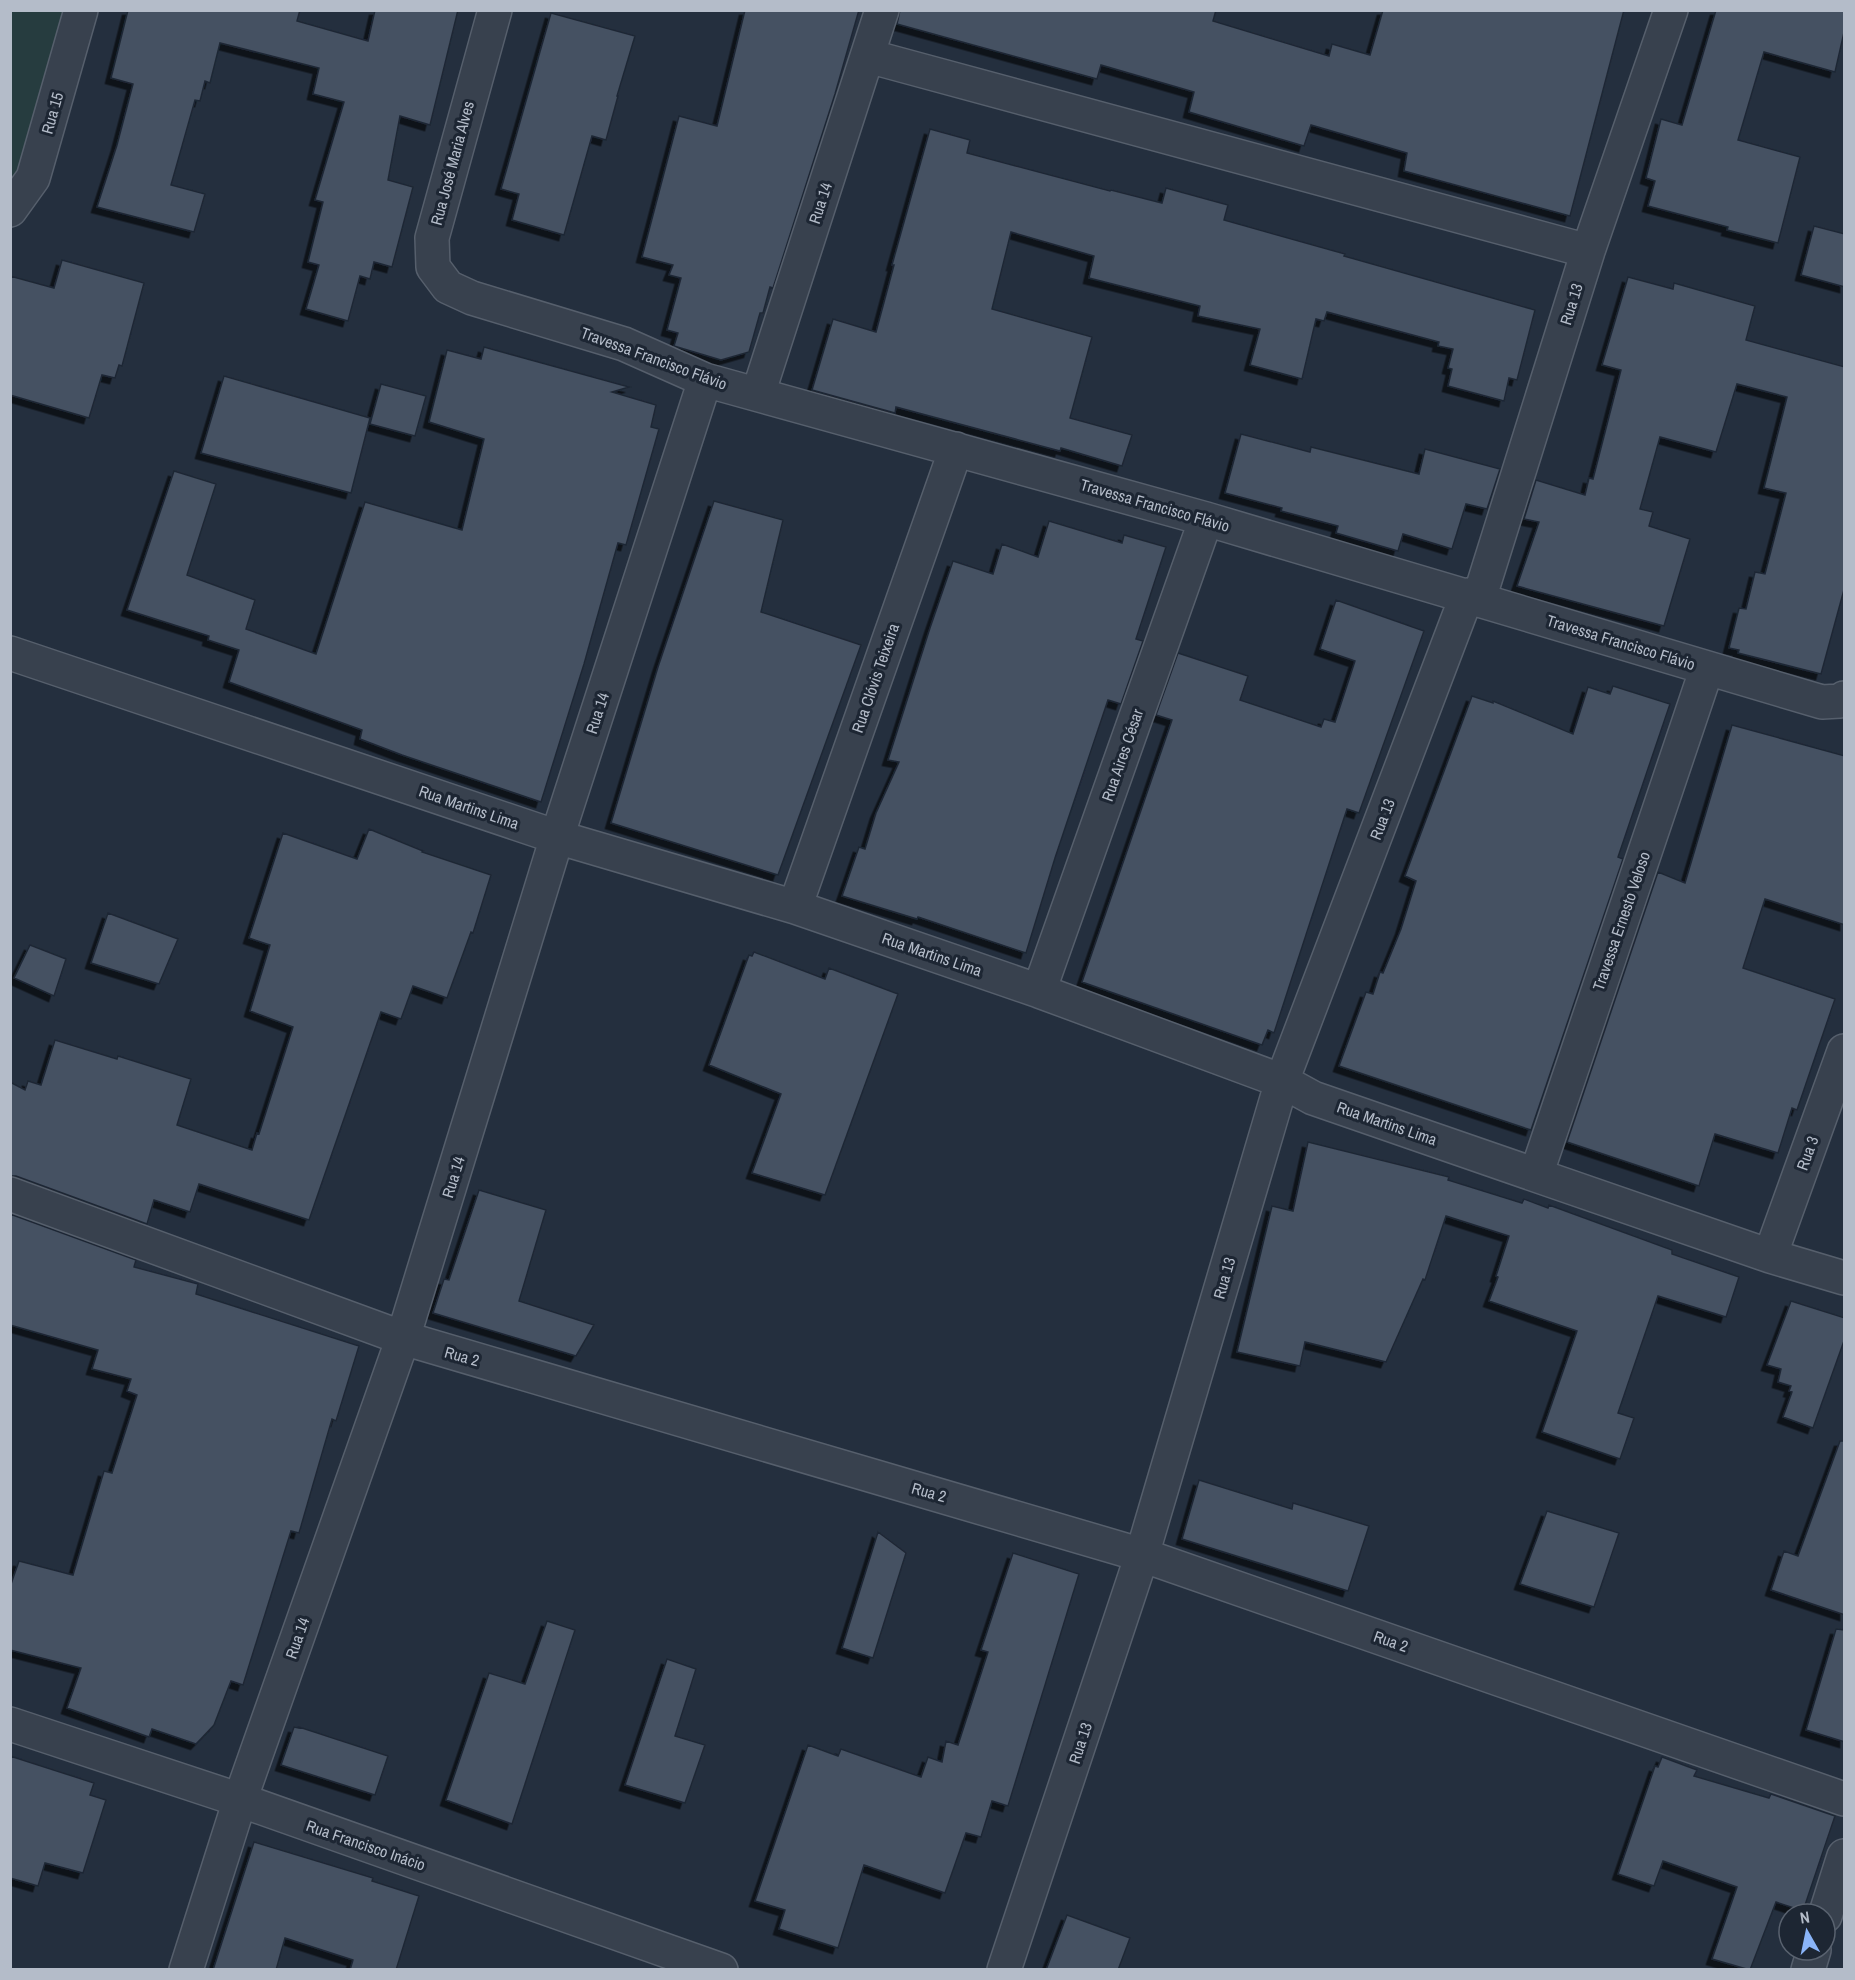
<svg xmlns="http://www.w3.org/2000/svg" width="1855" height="1980" viewBox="0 0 1855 1980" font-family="'Archivo Narrow',sans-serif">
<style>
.green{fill:#263c3f}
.building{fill:#455162;stroke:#1f2835;stroke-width:1.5;filter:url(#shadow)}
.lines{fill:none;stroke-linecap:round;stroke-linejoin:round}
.minor-casing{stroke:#565f6c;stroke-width:36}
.minor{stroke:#38414e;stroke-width:33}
.labels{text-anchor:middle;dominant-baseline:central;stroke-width:6;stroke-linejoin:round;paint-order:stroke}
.street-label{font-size:16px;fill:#b4bcc9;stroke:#1d2633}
</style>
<defs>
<filter id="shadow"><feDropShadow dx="-5.5" dy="5.5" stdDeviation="0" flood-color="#0009"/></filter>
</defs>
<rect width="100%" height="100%" fill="#242f3e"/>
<path class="green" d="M 11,11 L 68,11 L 22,166 L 11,187 Z"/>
<path class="building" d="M 128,10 L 300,10 L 297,21 L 368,41 L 375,10 L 458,10 L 430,125 L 400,116 L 388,180 L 413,187 L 392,267 L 374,262 L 370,279 L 360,276 L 348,321 L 306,309 L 319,265 L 308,262 L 323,202 L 315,200 L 344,102 L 313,94 L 319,68 L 220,43 L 210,83 L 205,81 L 200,101 L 195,100 L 171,185 L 205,194 L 194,232 L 97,207 L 117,145 L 133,84 L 111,78 Z
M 745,10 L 859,10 L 835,94 L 773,288 L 770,287 L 763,313 L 760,313 L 749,352 L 721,360 L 674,346 L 678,333 L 667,330 L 681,278 L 669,275 L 673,265 L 642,257 L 679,116 L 717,126 Z
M 900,10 L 1216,10 L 1213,21 L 1329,56 L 1332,44 L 1370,55 L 1383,10 L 1624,10 L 1570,216 L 1404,171 L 1407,153 L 1311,125 L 1304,146 L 1189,112 L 1194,92 L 1101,65 L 1097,79 L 897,24 Z
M 1716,10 L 1845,10 L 1845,28 L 1835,72 L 1764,52 L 1738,140 L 1800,157 L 1778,243 L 1727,230 L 1728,227 L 1648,206 L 1655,181 L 1646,178 L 1661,119 L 1682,125 Z
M 551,13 L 635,36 L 617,96 L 618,96 L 606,140 L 592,136 L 564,235 L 512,220 L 519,194 L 501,189 Z
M 930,129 L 970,140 L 967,153 L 1110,191 L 1111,190 L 1162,203 L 1166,188 L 1228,205 L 1224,220 L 1345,254 L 1344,256 L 1535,310 L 1517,380 L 1509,378 L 1504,401 L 1448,386 L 1452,369 L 1448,368 L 1453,349 L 1438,346 L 1439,342 L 1327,312 L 1324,321 L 1316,319 L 1302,379 L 1250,365 L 1260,329 L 1198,316 L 1200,306 L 1089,278 L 1094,256 L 1011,232 L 992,309 L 1092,337 L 1070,418 L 1132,435 L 1122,466 L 1061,448 L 1060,451 L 896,407 L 895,413 L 812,390 L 833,319 L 876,332 L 894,265 L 892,265 Z
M 1814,226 L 1845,234 L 1845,287 L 1801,275 Z
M 62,260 L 144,283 L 122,366 L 119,365 L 115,378 L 102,375 L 89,418 L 10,395 L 10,276 L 54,288 Z
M 1628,277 L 1673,289 L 1674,283 L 1755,306 L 1746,340 L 1845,367 L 1845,586 L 1821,674 L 1738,653 L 1739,650 L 1729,648 L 1739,608 L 1746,609 L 1755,572 L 1765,574 L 1786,493 L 1764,488 L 1787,397 L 1737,384 L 1716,452 L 1660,437 L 1640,509 L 1653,512 L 1649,526 L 1690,539 L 1664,626 L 1517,586 L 1539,522 L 1524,519 L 1536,480 L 1585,495 L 1589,478 L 1593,479 L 1621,370 L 1602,365 Z
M 484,347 L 629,387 L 612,392 L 656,405 L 651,427 L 659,429 L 626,545 L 618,543 L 584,664 L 541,802 L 402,755 L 360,739 L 362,730 L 229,682 L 239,650 L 208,640 L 209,636 L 127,610 L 174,471 L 216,484 L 187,575 L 255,600 L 246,629 L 316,654 L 365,502 L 462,530 L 484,439 L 429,422 L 447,350 L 481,359 Z
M 224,376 L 370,418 L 351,493 L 201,453 Z
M 381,384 L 426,396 L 415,436 L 370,424 Z
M 1241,434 L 1310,452 L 1311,447 L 1419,474 L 1425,449 L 1500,469 L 1487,509 L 1466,504 L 1452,549 L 1403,534 L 1398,551 L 1336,533 L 1338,526 L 1281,511 L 1282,508 L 1225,493 Z
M 714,501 L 783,520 L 761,612 L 861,645 L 778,875 L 611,823 L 658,667 Z
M 1049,521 L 1122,543 L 1124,535 L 1166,547 L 1136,639 L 1143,641 L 1121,704 L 1108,700 L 1055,858 L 1026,953 L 918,917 L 917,919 L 842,896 L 859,847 L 865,849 L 876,813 L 899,762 L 888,760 L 930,628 L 953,561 L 993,574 L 1002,544 L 1038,557 Z
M 1336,600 L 1424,631 L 1359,813 L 1347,809 L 1274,1033 L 1268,1030 L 1262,1045 L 1082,982 L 1172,720 L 1156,715 L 1178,653 L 1248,676 L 1240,700 L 1321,727 L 1324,719 L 1335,722 L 1355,661 L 1320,649 Z
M 1613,686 L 1670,704 L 1618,857 L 1623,859 L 1531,1130 L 1339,1066 L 1366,992 L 1373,994 L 1380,972 L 1383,973 L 1401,929 L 1416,881 L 1405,876 L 1472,696 L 1493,703 L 1493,701 L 1573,734 L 1588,687 L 1610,694 Z
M 1732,725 L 1845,756 L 1845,925 L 1765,899 L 1743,968 L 1835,999 L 1797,1110 L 1792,1108 L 1778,1153 L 1715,1134 L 1699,1186 L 1567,1142 L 1658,872 L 1685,883 Z
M 369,829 L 423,851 L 422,852 L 491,875 L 473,933 L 471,932 L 447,998 L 413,986 L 401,1019 L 381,1012 L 309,1220 L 199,1184 L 190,1212 L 154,1200 L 147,1224 L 16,1176 L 10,1176 L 10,1082 L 25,1090 L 28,1081 L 41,1085 L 55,1040 L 117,1059 L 118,1056 L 191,1079 L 177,1125 L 252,1150 L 257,1133 L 259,1134 L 293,1027 L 250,1011 L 270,945 L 249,938 L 283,833 L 357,859 Z
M 108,913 L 178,939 L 159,984 L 91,963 Z
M 30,945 L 66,959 L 54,996 L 14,978 Z
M 754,952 L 825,979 L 829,968 L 898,994 L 825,1195 L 752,1173 L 781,1094 L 709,1065 L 749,955 L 752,956 Z
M 1308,1142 L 1449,1177 L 1448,1180 L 1522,1203 L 1524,1199 L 1548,1208 L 1549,1205 L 1672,1250 L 1672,1254 L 1739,1277 L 1726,1317 L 1658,1296 L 1618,1413 L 1634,1418 L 1620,1459 L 1542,1432 L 1577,1331 L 1489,1301 L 1498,1277 L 1496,1276 L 1509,1236 L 1446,1216 L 1425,1280 L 1423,1279 L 1386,1362 L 1305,1342 L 1300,1366 L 1237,1352 L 1272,1206 L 1293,1211 Z
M 479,1190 L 546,1210 L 519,1301 L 594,1325 L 576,1356 L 433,1313 L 444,1279 L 449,1280 Z
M 10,1214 L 136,1260 L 134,1267 L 198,1284 L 196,1294 L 359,1346 L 336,1421 L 332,1419 L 299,1533 L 291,1531 L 243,1685 L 231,1681 L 214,1725 L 196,1744 L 152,1729 L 149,1737 L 67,1708 L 81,1668 L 10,1650 L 10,1587 L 19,1561 L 73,1575 L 104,1471 L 112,1473 L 137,1395 L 127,1391 L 131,1379 L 92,1369 L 98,1350 L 10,1325 Z
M 1791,1301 L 1845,1318 L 1845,1338 L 1813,1428 L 1783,1417 L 1792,1392 L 1789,1391 L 1791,1386 L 1778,1382 L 1781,1369 L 1767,1365 Z
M 1840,1441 L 1845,1441 L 1845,1615 L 1771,1590 L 1784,1551 L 1798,1556 Z
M 1199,1480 L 1292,1509 L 1293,1503 L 1369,1526 L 1348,1591 L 1182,1539 Z
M 1547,1511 L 1619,1533 L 1594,1607 L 1520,1584 Z
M 878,1532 L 906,1553 L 873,1658 L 842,1648 Z
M 1013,1553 L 1079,1574 L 1008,1806 L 992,1801 L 981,1837 L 966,1833 L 945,1893 L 864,1865 L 838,1948 L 779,1929 L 785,1910 L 755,1901 L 808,1745 L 838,1756 L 841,1749 L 921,1777 L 928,1757 L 942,1762 L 946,1741 L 958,1745 L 988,1652 L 981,1650 Z
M 547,1621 L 575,1630 L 512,1824 L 446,1800 L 489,1673 L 525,1684 Z
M 1836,1629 L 1845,1630 L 1845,1742 L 1806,1730 Z
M 667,1659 L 696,1669 L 675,1736 L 705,1745 L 685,1803 L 625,1785 Z
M 294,1727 L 299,1728 L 299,1727 L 388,1756 L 375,1795 L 281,1765 Z
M 10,1756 L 94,1783 L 90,1795 L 106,1800 L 83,1873 L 45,1863 L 38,1886 L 10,1878 Z
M 1662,1757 L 1697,1770 L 1694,1776 L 1769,1798 L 1771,1794 L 1835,1816 L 1803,1911 L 1776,1902 L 1750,1970 L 1712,1959 L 1737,1887 L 1663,1861 L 1654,1886 L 1618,1874 L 1655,1766 L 1658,1767 Z
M 254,1842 L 373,1878 L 372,1881 L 419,1896 L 396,1970 L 350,1970 L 353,1960 L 285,1938 L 276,1970 L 213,1970 Z
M 1067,1915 L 1130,1938 L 1118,1970 L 1046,1970 Z"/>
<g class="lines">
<defs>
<path id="minor" d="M 495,10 L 432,238 L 433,267 L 448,287 L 472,298 L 624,344 L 705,380 L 1206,519 L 1822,702 L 1840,701 L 1844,698
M 868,56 L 1588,251
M 10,210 L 33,178 L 81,10
M 758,394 L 882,10
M 1479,599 L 1588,251 L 1671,10
M 10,653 L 557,837 L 795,907 L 1039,991 L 1282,1081 L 1313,1098 L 1770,1256 L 1844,1278
M 795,907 L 956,449
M 1039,991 L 1206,519
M 1536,1175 L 1707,668
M 10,1194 L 403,1338 L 1142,1555 L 1844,1799
M 1770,1256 L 1844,1051
M 10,1724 L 240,1800 L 721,1970
M 1825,1916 L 1844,1856
M 186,1970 L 240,1800 L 403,1338 L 557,837 L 705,380
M 1004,1970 L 1142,1555 L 1282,1081 L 1467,595
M 1808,1970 L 1814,1950"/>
</defs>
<use href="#minor" class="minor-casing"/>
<use href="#minor" class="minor"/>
</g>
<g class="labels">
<g class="street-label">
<text transform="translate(52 113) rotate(-74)">Rua 15</text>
<text transform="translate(452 163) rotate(-75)">Rua José Maria Alves</text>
<text transform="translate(820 203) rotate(-72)">Rua 14</text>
<text transform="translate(1571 304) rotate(-73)">Rua 13</text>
<text transform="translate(654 358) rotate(20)">Travessa Francisco Flávio</text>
<text transform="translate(1155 505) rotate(16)">Travessa Francisco Flávio</text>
<text transform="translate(1621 642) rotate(17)">Travessa Francisco Flávio</text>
<text transform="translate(875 678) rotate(-71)">Rua Clóvis Teixeira</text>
<text transform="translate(597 713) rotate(-72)">Rua 14</text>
<text transform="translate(1122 755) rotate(-71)">Rua Aires César</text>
<text transform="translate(469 807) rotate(19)">Rua Martins Lima</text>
<text transform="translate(1382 819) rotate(-69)">Rua 13</text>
<text transform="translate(1621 921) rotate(-71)">Travessa Ernesto Veloso</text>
<text transform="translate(932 954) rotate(19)">Rua Martins Lima</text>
<text transform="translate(1387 1123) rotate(19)">Rua Martins Lima</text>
<text transform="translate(1807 1153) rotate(-70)">Rua 3</text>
<text transform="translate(453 1177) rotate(-73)">Rua 14</text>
<text transform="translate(1224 1278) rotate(-74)">Rua 13</text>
<text transform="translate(462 1356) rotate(16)">Rua 2</text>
<text transform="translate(929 1492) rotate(16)">Rua 2</text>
<text transform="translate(297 1638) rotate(-71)">Rua 14</text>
<text transform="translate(1391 1641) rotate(19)">Rua 2</text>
<text transform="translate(1080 1743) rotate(-72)">Rua 13</text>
<text transform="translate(366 1845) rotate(19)">Rua Francisco Inácio</text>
</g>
</g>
<rect width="1855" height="1980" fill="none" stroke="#b4bcc9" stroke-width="24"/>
<g transform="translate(1807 1932) rotate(351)"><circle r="28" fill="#1d2633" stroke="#59626f" stroke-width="1.5"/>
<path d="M0-4.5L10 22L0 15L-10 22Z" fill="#8ab4f8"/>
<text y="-9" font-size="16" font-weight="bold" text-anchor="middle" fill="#b4bcc9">N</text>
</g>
</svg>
